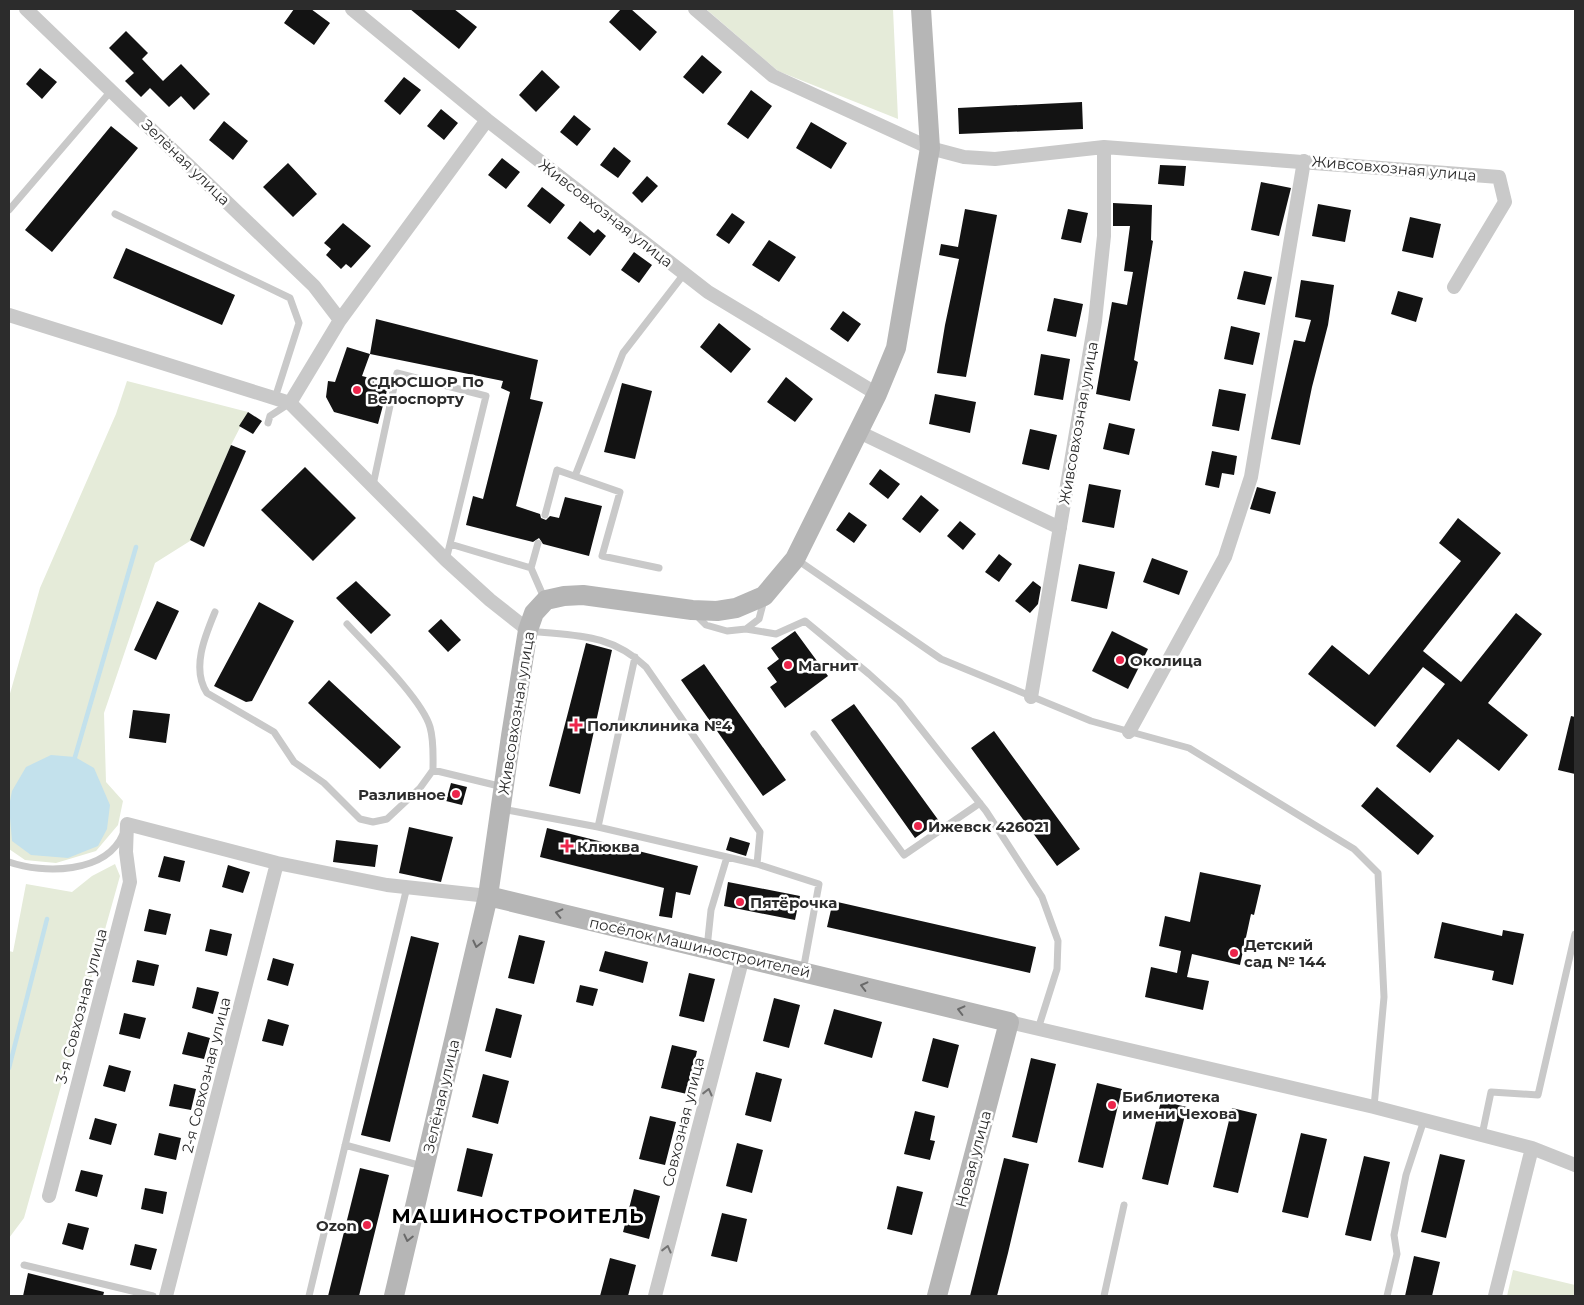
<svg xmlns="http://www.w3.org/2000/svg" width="1584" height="1305" viewBox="0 0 1584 1305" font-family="Montserrat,sans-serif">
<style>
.green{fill:#e5ebd9}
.water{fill:#c3e1ec}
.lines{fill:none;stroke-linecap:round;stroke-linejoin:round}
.stream{stroke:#c3e1ec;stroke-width:4.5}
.building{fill:#131313}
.lane{stroke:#c9c9c9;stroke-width:7}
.street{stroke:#c9c9c9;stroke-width:14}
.secondary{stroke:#b6b6b6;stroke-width:20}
.oneway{stroke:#6a6a6a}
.oneway2{stroke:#737373}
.poi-dot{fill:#ec254b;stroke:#fff;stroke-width:2}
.labels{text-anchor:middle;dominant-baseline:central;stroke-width:5;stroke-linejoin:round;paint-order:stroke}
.street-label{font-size:15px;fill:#2c2c2c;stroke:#fff}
.poi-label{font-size:15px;font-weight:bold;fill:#2c2c2c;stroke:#fff;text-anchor:start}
.district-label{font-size:20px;font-weight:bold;letter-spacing:1px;fill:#000;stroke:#fff}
</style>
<rect width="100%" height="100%" fill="#fff"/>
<path class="green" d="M 706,9 L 893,9 L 898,119 L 778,71 Z
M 127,381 L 248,412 L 231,445 L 190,541 L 155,563 L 104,713 L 106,782 L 123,801 L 118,825 L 96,851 L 56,863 L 25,860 L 9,849 L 9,697 L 40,588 L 116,414 Z
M 115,864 L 120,876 L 24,1218 L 9,1238 L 9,951 L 13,952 L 26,884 L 72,892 L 92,876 Z
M 1513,1270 L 1575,1285 L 1575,1296 L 1507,1296 Z"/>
<path class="water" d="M 51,755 L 75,757 L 94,768 L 110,805 L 107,829 L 98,846 L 68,858 L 31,855 L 12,841 L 9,806 L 12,791 L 26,767 Z"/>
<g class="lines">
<path class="stream" d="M 75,757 L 136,547
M 9,1068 L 47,919"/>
</g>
<path class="building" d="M 294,9 L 311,9 L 330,23 L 314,45 L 284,23 Z
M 410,9 L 454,9 L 477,27 L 459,49 Z
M 621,9 L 631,9 L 657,32 L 640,51 L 609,22 Z
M 126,31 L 148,53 L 142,59 L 163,81 L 181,64 L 210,94 L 194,110 L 181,96 L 169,107 L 150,88 L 141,97 L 125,81 L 134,73 L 109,48 Z
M 702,55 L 722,72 L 703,94 L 683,77 Z
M 40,68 L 57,82 L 42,99 L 26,84 Z
M 542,70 L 560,87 L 536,112 L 519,95 Z
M 404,77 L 421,90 L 400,115 L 384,101 Z
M 751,90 L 772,106 L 748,139 L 727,124 Z
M 1082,102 L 1083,129 L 959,134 L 958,108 Z
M 441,109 L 458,123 L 444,140 L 427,126 Z
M 574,115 L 591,129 L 577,146 L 560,132 Z
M 224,121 L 248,141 L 233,160 L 209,140 Z
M 811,122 L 847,143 L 831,169 L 796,148 Z
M 111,126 L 138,148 L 52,252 L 25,230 Z
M 614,147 L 631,161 L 618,178 L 600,165 Z
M 502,158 L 520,172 L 506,189 L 488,175 Z
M 288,163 L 317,194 L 293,217 L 263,187 Z
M 1160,165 L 1186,166 L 1184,186 L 1158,184 Z
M 647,176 L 658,186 L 642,203 L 632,193 Z
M 1261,182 L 1291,188 L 1279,236 L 1251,230 Z
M 542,187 L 565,205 L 550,224 L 527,206 Z
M 1113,203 L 1152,205 L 1151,240 L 1153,241 L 1134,360 L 1138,362 L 1130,401 L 1096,394 L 1112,302 L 1127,305 L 1133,272 L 1124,271 L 1130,226 L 1113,226 Z
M 1318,204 L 1351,210 L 1345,242 L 1312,236 Z
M 965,209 L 997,215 L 966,377 L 937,373 L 945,325 L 959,259 L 939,255 L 941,244 L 958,247 Z
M 1068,209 L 1088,213 L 1081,243 L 1061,239 Z
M 732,213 L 745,222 L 729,244 L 716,235 Z
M 1410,217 L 1441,224 L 1433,258 L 1402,251 Z
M 580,221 L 594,233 L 598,229 L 606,236 L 590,256 L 567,238 Z
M 343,223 L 371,246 L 351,268 L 346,264 L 341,269 L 326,255 L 331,249 L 324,243 Z
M 769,240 L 796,257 L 779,282 L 752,265 Z
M 126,248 L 235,295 L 222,325 L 113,278 Z
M 634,252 L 652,265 L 639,283 L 621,270 Z
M 1244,271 L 1272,277 L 1265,305 L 1237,299 Z
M 1301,280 L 1334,285 L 1328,325 L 1312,387 L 1300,445 L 1271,439 L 1294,340 L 1305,342 L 1311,320 L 1295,317 Z
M 1398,291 L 1423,298 L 1416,322 L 1391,314 Z
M 1054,298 L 1083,304 L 1076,337 L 1047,331 Z
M 843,311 L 861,324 L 848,342 L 830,329 Z
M 376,319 L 538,360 L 530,399 L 543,402 L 516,506 L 540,514 L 541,518 L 546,520 L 550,516 L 559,518 L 565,497 L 602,506 L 589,556 L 543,544 L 539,538 L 533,542 L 466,525 L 473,496 L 483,499 L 510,392 L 501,388 L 503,381 L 370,354 Z
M 719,323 L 751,349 L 731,373 L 700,347 Z
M 1231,326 L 1260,333 L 1253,365 L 1224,359 Z
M 347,347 L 370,354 L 362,376 L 389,383 L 378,424 L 334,412 L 326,397 L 328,381 L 335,382 Z
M 1041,354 L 1070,359 L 1063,400 L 1034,395 Z
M 786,377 L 813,399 L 795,422 L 767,402 Z
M 622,383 L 652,391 L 635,459 L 604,452 Z
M 1219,389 L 1246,394 L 1239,431 L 1212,426 Z
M 935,394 L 976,402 L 970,433 L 929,424 Z
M 248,412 L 262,421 L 253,434 L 239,426 Z
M 1109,423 L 1135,429 L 1129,455 L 1103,449 Z
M 1030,429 L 1057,435 L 1049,470 L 1022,464 Z
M 231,445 L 246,451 L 204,547 L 190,540 Z
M 1212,451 L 1237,456 L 1234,475 L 1222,473 L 1219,488 L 1205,485 Z
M 305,467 L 356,518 L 313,561 L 261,510 Z
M 880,469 L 900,484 L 888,499 L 869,484 Z
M 1089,484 L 1121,490 L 1114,528 L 1082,522 Z
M 1257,487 L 1276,492 L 1270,514 L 1250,509 Z
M 921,495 L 939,510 L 920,533 L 902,519 Z
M 849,512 L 867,525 L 854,543 L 836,530 Z
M 1458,518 L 1501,553 L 1423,651 L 1461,682 L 1516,613 L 1542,634 L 1488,703 L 1528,735 L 1499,771 L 1458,739 L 1430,773 L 1396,746 L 1445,684 L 1423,667 L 1375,727 L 1308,674 L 1332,645 L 1369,675 L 1461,561 L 1439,543 Z
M 960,521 L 976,534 L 963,550 L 947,536 Z
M 999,554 L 1012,564 L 999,582 L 985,572 Z
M 1152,558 L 1188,571 L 1179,595 L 1143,582 Z
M 1079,564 L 1115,572 L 1107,609 L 1071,601 Z
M 356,581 L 391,615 L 371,634 L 336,598 Z
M 1033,581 L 1041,587 L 1038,604 L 1030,613 L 1015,601 Z
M 157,601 L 179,611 L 156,660 L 134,650 Z
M 259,602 L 294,621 L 252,701 L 246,702 L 214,686 Z
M 441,619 L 461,640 L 448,652 L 428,631 Z
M 795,631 L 828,676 L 785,708 L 770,687 L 777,682 L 767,668 L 779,659 L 771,648 Z
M 1112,631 L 1148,649 L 1128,689 L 1092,671 Z
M 586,643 L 612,650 L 580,794 L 549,786 Z
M 704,664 L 786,780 L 763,796 L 681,680 Z
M 329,680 L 401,747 L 380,769 L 308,703 Z
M 854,704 L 939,821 L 915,838 L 831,720 Z
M 133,710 L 170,714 L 166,743 L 129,738 Z
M 1571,716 L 1575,717 L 1575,774 L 1558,770 Z
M 994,731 L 1080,849 L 1057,866 L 971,748 Z
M 451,783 L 467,787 L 462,805 L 446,801 Z
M 1377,787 L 1434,836 L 1418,855 L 1361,806 Z
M 409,827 L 453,837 L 441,882 L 399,873 Z
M 547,828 L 698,866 L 690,895 L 676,892 L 672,918 L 659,916 L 664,888 L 540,857 Z
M 730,837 L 750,843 L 746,856 L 726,850 Z
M 336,840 L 378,845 L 375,867 L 333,862 Z
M 164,856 L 185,861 L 180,882 L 158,877 Z
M 228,865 L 250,872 L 243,893 L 222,887 Z
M 1200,872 L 1261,885 L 1254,915 L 1251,914 L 1240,965 L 1192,954 L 1187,977 L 1209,981 L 1203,1010 L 1145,997 L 1151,967 L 1177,973 L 1181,951 L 1159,946 L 1165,916 L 1190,922 Z
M 728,882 L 800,896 L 795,920 L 724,906 Z
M 833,901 L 1036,947 L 1030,973 L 827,927 Z
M 149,909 L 171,914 L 166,935 L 144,931 Z
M 1442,922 L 1502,936 L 1503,930 L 1524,934 L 1513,985 L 1492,980 L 1494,971 L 1434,958 Z
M 210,929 L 232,934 L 227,956 L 205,951 Z
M 519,935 L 545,941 L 534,984 L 508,978 Z
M 411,936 L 439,943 L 390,1142 L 361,1135 Z
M 605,951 L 648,962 L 643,983 L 599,971 Z
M 273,958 L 294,964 L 288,986 L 267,980 Z
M 137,960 L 159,965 L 154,986 L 132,982 Z
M 689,973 L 715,979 L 704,1022 L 679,1016 Z
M 580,985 L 598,989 L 593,1006 L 576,1002 Z
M 197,987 L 219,992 L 213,1014 L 192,1008 Z
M 774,998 L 800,1005 L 789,1048 L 763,1041 Z
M 496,1008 L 522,1015 L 511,1058 L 485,1051 Z
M 834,1009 L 882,1022 L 872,1058 L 824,1044 Z
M 124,1013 L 146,1018 L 140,1039 L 119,1034 Z
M 268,1019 L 289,1025 L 283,1046 L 262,1041 Z
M 188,1032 L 210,1038 L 204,1059 L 182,1054 Z
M 933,1038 L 959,1045 L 948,1088 L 922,1081 Z
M 672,1045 L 697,1051 L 687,1094 L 661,1088 Z
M 1031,1058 L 1056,1064 L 1037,1143 L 1012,1137 Z
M 109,1065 L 131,1071 L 125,1092 L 103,1086 Z
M 756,1072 L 782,1079 L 771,1122 L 745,1115 Z
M 483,1074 L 509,1081 L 498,1124 L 472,1117 Z
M 1097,1083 L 1122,1089 L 1103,1168 L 1078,1162 Z
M 174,1084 L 196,1089 L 191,1110 L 169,1106 Z
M 1161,1101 L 1187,1107 L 1168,1185 L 1142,1179 Z
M 1232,1108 L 1257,1114 L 1238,1193 L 1213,1187 Z
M 915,1111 L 935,1116 L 930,1140 L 935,1141 L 930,1160 L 904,1154 Z
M 650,1116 L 676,1122 L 665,1165 L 639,1159 Z
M 95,1118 L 117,1124 L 111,1145 L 89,1139 Z
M 159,1133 L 181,1138 L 176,1160 L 154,1155 Z
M 1301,1133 L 1327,1139 L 1308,1218 L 1282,1212 Z
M 737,1143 L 763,1150 L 752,1193 L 726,1186 Z
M 467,1148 L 493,1154 L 482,1197 L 457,1191 Z
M 1440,1154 L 1465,1160 L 1446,1238 L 1421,1232 Z
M 1364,1156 L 1390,1162 L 1371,1241 L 1345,1235 Z
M 1004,1158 L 1029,1164 L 1008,1253 L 997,1296 L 970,1296 Z
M 360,1168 L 389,1175 L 359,1296 L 328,1296 Z
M 81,1170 L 103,1175 L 97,1197 L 75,1191 Z
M 897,1186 L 923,1192 L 912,1235 L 887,1229 Z
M 145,1188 L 167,1192 L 163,1214 L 141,1209 Z
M 634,1189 L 660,1196 L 649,1239 L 623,1232 Z
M 722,1213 L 747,1219 L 737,1262 L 711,1256 Z
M 68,1223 L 89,1228 L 83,1250 L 62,1244 Z
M 135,1244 L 157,1249 L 151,1270 L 130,1265 Z
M 1414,1256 L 1440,1262 L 1432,1296 L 1405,1296 Z
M 610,1258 L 636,1265 L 628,1296 L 600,1296 Z
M 28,1273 L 104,1292 L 103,1296 L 23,1296 Z"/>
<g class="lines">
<path class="lane" d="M 9,210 L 111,91
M 115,214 L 290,298 L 299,323 L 275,398
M 268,423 L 270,416 L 290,403
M 575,476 L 623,353 L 684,274
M 373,485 L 397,373 L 486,396 L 450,544
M 545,515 L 557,470 L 620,492 L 602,556 L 659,568
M 538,543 L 531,568 L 545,600
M 796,559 L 941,659 L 1091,721 L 1189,748 L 1354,849 L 1378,873 L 1384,997 L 1374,1107
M 446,560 L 450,544 L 531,568
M 215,612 C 205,636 191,669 207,693 L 274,732 L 294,762 L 324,783 L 360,819 L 373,822 L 387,819 L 420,788 L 433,770 L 503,787
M 696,615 L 706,625 L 727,631 L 746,629 L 776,634 L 805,621 L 869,674 L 899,701 L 986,811 L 1042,897 L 1058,941 L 1057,969 L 1038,1029
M 347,624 C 369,648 422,699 430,727 C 434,741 433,755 433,770
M 746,629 L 759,619 L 764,600
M 530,631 C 576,636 610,633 646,667 L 760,832 L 757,864
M 814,734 L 904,855 L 980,803
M 502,809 L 598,827 L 635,657
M 598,827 L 727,857
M 9,862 C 43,874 106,874 123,834
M 707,948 L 711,910 L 727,857 L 757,864 L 819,884 L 803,971
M 1482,1135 L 1491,1092 L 1538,1095 L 1575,934
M 345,1145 L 422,1166
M 24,1265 L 153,1296
M 309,1296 L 407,887
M 1104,1296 L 1124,1205
M 1387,1296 L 1397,1254 L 1394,1235 L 1406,1175 L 1424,1120"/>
<path class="street" d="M 26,9 L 314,286 L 340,320
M 352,9 L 487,120 L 708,292 L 877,394
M 695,9 L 773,76 L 930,148 L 964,157 L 995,159 L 1104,147 L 1499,177 L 1505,202 L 1454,287
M 9,315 L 290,403 L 446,560 L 490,600 L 528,630
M 290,403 L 340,320 L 487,120
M 859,432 L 1060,528
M 1031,697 L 1095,321 L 1104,236 L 1104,147
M 1129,732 L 1225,557 L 1251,477 L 1304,161
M 1009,1022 L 1374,1107 L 1532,1148 L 1575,1165
M 49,1196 L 130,882 L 126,852 L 127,824 L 277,863 L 387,885 L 488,896
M 166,1296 L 277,863
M 655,1296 L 743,957
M 1495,1296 L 1532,1148"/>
<path class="secondary" d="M 488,896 L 1009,1022 L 937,1296
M 394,1296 L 488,896 L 511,736 L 528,630 L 534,613 L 546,600 L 564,596 L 583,595 L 692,610 L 717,611 L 736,608 L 764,596 L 795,559 L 877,394 L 896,348 L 930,148 L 921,9"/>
</g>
<defs><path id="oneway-chevron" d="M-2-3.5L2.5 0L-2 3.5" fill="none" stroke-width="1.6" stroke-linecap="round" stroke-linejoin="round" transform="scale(1.25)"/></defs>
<g class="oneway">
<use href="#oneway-chevron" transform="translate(559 913) rotate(-167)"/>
<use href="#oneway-chevron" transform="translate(477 944) rotate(103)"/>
<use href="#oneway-chevron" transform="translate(864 986) rotate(-166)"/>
<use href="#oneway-chevron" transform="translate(961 1010) rotate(-166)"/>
<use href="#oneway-chevron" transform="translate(408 1238) rotate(103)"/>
</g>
<g class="oneway2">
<use href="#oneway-chevron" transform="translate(708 1092) rotate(-76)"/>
<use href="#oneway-chevron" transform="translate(667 1249) rotate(-76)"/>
</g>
<g class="poi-dot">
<circle cx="357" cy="390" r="5"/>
<circle cx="1120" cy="660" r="5"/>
<circle cx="788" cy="665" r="5"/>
<path d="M573.5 717.5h5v5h5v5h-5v5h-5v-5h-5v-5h5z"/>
<circle cx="456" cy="794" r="5"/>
<circle cx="918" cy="826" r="5"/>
<path d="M564.5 838.5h5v5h5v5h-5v5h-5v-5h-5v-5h5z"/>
<circle cx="740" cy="902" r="5"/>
<circle cx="1234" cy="953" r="5"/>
<circle cx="1112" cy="1105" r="5"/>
<circle cx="367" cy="1225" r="5"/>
</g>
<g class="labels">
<g class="street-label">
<text transform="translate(186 162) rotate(44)">Зелёная улица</text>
<text transform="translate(1394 168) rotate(5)">Живсовхозная улица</text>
<text transform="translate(606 213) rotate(38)">Живсовхозная улица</text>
<text transform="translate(1078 423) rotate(-80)">Живсовхозная улица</text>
<text transform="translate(516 713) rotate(-81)">Живсовхозная улица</text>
<text transform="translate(700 947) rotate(13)">посёлок Машиностроителей</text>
<text transform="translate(81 1006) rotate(-75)">3-я Совхозная улица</text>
<text transform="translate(206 1075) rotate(-76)">2-я Совхозная улица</text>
<text transform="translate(441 1096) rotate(-77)">Зелёная улица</text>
<text transform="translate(683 1122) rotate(-76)">Совхозная улица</text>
<text transform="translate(973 1159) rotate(-75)">Новая улица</text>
</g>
<g class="poi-label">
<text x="367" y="381">СДЮСШОР По<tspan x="367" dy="17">Велоспорту</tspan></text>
<text x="1130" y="660">Околица</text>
<text x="798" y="665">Магнит</text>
<text x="587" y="725">Поликлиника №4</text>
<text x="446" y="794" text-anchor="end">Разливное</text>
<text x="928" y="826">Ижевск 426021</text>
<text x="577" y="846">Клюква</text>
<text x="750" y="902">Пятёрочка</text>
<text x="1244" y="944">Детский<tspan x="1244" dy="17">сад № 144</tspan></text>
<text x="1122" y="1096">Библиотека<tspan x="1122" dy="17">имени Чехова</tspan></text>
<text x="357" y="1225" text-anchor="end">Ozon</text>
</g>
<g class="district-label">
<text x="518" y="1216">МАШИНОСТРОИТЕЛЬ</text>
</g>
</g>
<rect width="1584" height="1305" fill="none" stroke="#2c2c2c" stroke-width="20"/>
</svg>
